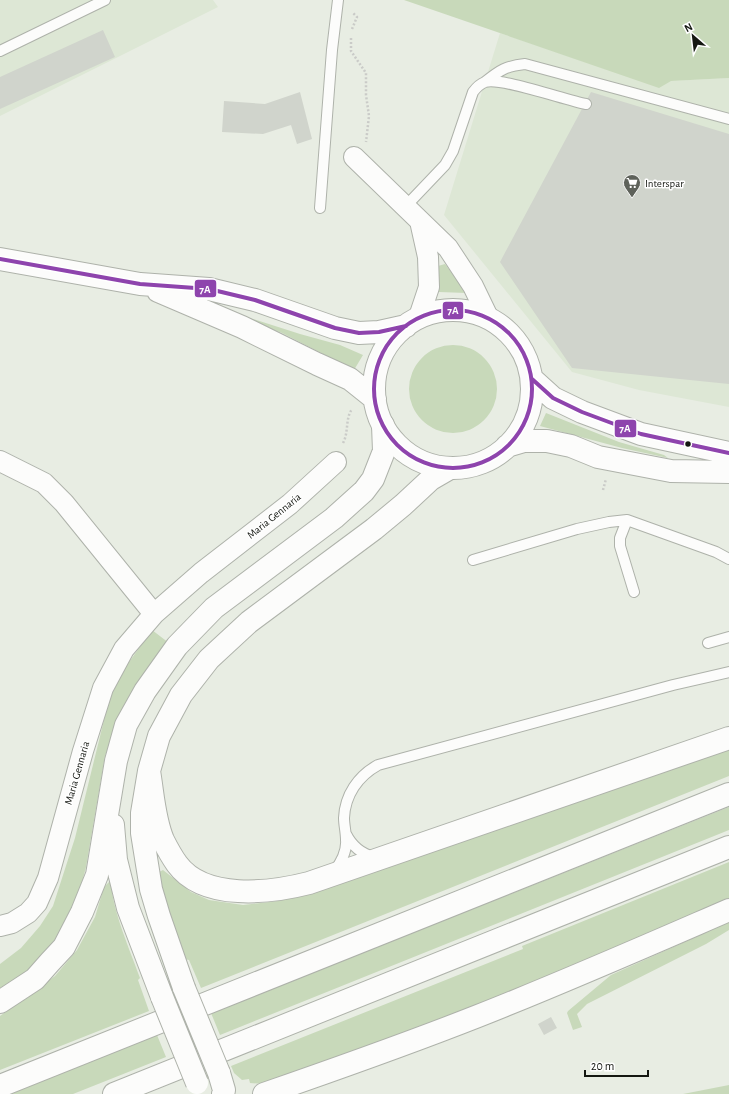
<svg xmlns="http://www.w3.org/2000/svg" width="729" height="1094" viewBox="0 0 729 1094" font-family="'Alegreya Sans',sans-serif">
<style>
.built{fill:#dde7d5}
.green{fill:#c8d9ba}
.building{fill:#d0d4cc}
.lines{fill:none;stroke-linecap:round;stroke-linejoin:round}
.lane-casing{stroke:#aeb2aa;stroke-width:12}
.street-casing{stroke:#aeb2aa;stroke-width:22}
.secondary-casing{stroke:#aeb2aa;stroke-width:24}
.highway-casing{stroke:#aeb2aa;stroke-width:24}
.path{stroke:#cacbc8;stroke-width:2.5;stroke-dasharray:2 2;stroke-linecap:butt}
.lane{stroke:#fcfcfb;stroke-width:10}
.street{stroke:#fcfcfb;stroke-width:20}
.secondary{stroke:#fcfcfb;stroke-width:22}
.highway{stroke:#fcfcfb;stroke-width:22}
.highway-bridge-casing{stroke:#aeb2aa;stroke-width:24;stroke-linecap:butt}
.highway-bridge{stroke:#fcfcfb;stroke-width:22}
.bus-1-casing{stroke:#fff;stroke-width:7}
.bus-1{stroke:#8e44ad;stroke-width:4}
.bus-dot{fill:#141711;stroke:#fff;stroke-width:1.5}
.labels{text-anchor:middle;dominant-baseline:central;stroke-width:3;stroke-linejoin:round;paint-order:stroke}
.poi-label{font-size:11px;fill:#141711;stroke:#fff;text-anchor:start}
.street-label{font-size:11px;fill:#141711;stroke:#fff}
.line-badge{stroke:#fff;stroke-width:1.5}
.badge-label{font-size:11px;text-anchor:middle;font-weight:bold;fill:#fff}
</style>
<rect width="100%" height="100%" fill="#e8ede3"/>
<path class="built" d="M 0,0 L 213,0 L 218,7 L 0,116 Z
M 500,33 L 659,87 L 670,81 L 729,78 L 729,407 L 639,390 L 572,372 L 444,215 Z"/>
<path class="green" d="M 404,0 L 729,0 L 729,78 L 671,81 L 659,88 Z
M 445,264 L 467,293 L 439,292 L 438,266 Z
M 212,306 L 300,334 L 340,345 L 363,355 L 354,370 L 282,333 Z
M409 389a44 44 0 1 1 88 0a44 44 0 1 1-88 0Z
M 546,413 L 619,442 L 664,455 L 668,458 L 622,448 L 540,426 Z
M 152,630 L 169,643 L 143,674 L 122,712 L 105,756 L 86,867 L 75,910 L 63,933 L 43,958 L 18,980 L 0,992 L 0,964 L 21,948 L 40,926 L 53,906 L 75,838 L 105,716 L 114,683 Z
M 729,746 L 729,776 L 201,988 L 189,960 L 184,959 L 160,881 L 159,872 L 163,870 L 191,892 L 209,900 L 243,905 L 278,901 Z
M 729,807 L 729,830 L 220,1035 L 211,1013 Z
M 729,862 L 729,899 C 578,969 422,1026 266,1084 L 250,1083 L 249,1079 L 242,1080 L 234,1073 L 231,1066 L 523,949 L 522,946 Z
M 109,882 L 111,883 C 113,912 130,950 140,978 L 138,980 L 149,1011 L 0,1070 L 0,1016 L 55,976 L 77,950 L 95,917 L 104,887 Z
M 729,922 L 729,930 L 706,944 L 587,1004 L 577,1014 L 582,1027 L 573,1030 L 567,1013 L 568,1011 L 611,975 Z
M 157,1035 L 166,1057 L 73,1094 L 11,1094 Z
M 729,1085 L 729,1094 L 683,1094 Z"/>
<path class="building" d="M 103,30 L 115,57 L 0,109 L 0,77 Z
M 300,92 L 312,139 L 297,144 L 291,125 L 263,134 L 222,132 L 224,101 L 265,104 Z
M 591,92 L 729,134 L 729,384 L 572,368 L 500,262 Z
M 551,1017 L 557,1028 L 544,1035 L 538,1024 Z"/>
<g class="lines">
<defs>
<path id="lane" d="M 0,51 L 105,0
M 485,82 C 500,70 506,66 525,64 L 729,119
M 405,207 L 445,165 L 453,151 L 473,92 C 476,88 480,84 485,82 C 501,77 565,100 586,104
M 320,208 L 332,50 L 338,0
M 627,520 L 620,538 L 620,546 L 634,592
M 473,560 L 577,529 L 609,522 L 627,520 L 716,552 L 729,559
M 708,643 L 729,637
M 346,834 C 352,846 362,854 374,857
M 334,871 C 341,863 347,851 346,840 C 346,832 344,825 344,818 C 345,795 358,776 378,765 L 673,685 L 729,672"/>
<path id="street" d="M 354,157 L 448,248 L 473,286 L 488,317
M 419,317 L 429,287 L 428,257 L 420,221
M 0,461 L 44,483 L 64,503 L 154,614
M 0,926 L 12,923 L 28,913 L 37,903 L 48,878 L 83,751 L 103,688 L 124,649 L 154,614 L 201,573 L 290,504 L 336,462"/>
<path id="secondary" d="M 0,259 L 140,284 L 209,289 L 255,300 L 335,328 L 359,333 L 379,332 L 406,326
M 158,291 L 242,327 L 317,364 L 350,379 L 375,399
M374 389a79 79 0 1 1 158 0a79 79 0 1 1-158 0Z
M 532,379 L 553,398 L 582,412 L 641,434 L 729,453
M 507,446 L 524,441 L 547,441 L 571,446 L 598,457 L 671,471 L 729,472"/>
<path id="highway" d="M 149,771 C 153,794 154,819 163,840 C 167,848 172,857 177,864 C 204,901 270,893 309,883 L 729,738
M 113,825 L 116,860 L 128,908 L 162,997
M 184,988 L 159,916 L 151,889 L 142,833 L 142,813 L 149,771 L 159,736 L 181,695 L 209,659 L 249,622 L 374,529 L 403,505 L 431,479 L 450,468
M 0,1002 L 35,979 L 50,962 L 64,947 L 82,912 L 97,875 L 116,761 L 126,725 L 145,691 L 177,646 L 214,608 L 334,518 L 364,491 L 373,479 L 384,451 L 383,425
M 219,1073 L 224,1090 L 223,1094
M 0,1086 L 729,794
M 114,1094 L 729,847
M 264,1094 C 336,1069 407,1044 478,1016 C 562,983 646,946 729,910"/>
</defs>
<use href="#lane" class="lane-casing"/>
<use href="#street" class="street-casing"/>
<use href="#secondary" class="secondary-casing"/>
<use href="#highway" class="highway-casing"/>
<path class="path" d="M 352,29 L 357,17 L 353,13
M 351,38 L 351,51 L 366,73 L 366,95 L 369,116 L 366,142
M 343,443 C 349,432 345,419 352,409
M 603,490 L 606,479"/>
<use href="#lane" class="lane"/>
<use href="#street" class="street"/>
<use href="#secondary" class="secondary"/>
<use href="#highway" class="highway"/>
<defs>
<path id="highway-bridge" d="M 184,988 L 219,1073
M 162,997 L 197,1083"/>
</defs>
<use href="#highway-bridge" class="highway-bridge-casing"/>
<use href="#highway-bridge" class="highway-bridge"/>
<defs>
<path id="bus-1" d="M 0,259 L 140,284 L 209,289 L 255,300 L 335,328 L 359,333 L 379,332 L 406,326
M374 389a79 79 0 1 1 158 0a79 79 0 1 1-158 0Z
M 532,379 L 553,398 L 582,412 L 641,434 L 729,453"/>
</defs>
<use href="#bus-1" class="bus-1-casing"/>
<use href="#bus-1" class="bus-1"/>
</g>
<defs>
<symbol id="supermarket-pin" viewBox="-11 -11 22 30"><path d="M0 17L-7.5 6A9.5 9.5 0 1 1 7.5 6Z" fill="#5e625a" stroke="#fff"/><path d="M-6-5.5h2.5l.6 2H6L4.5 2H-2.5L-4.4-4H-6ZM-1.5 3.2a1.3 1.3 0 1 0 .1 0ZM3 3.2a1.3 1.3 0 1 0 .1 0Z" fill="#fff"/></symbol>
</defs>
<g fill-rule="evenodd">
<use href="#supermarket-pin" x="622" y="173" width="20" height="27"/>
</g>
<circle class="bus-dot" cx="688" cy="444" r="3.5"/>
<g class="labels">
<g class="poi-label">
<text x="645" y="183">Interspar</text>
</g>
<g class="street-label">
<text transform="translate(274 516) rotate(-39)">Maria Gennaria</text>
<text transform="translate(77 773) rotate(-74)">Maria Gennaria</text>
</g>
</g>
<g class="line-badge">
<rect x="194" y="279" width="23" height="19" rx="4" fill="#8e44ad"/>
<rect x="442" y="301" width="22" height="19" rx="4" fill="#8e44ad"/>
<rect x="614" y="419" width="23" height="19" rx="4" fill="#8e44ad"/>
</g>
<g class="badge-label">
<text x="205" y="293">7A</text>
<text x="453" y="314">7A</text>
<text x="625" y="432">7A</text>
</g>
<g transform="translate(693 36) rotate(332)" stroke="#ffffff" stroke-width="3" paint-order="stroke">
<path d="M0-3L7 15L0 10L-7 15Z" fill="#141711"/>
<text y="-6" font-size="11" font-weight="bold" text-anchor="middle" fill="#141711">N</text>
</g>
<path d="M585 1070v6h63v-6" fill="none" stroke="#141711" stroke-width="2"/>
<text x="591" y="1070" font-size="12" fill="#141711" stroke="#ffffff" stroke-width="3" paint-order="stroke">20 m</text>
</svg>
